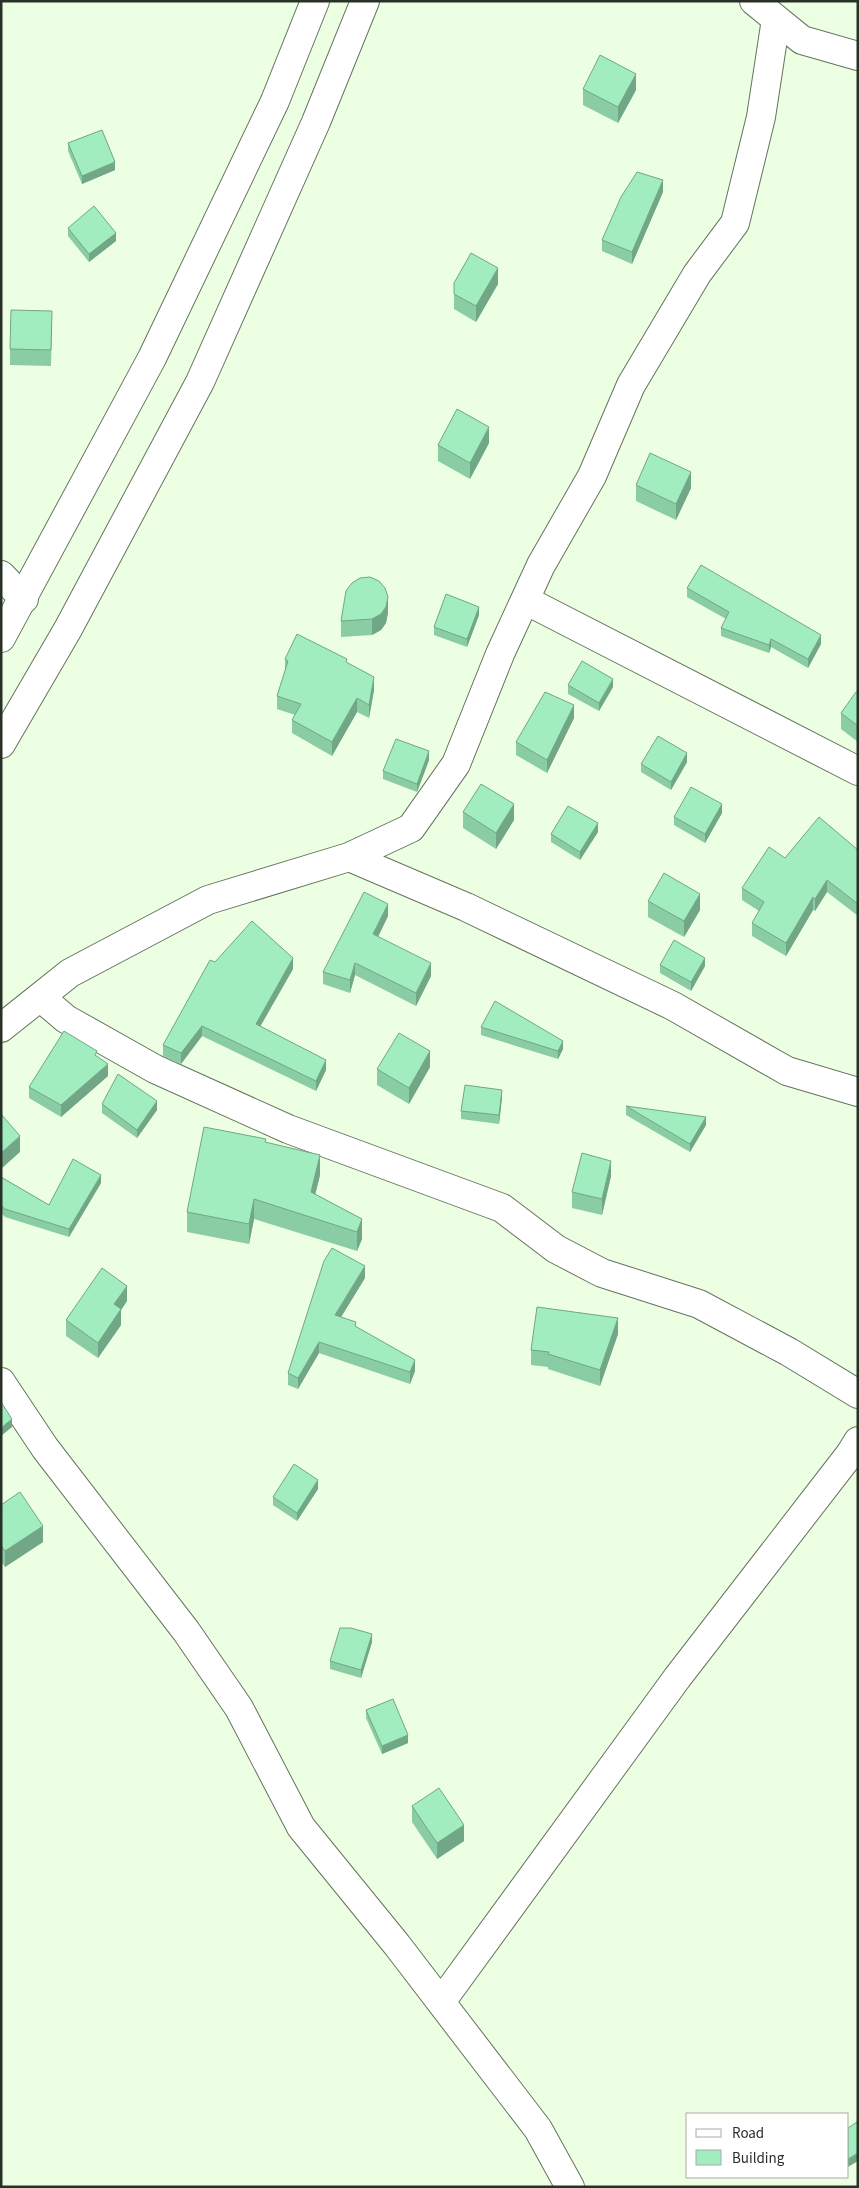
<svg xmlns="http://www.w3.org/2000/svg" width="859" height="2188" viewBox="0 0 859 2188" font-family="'Source Sans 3',sans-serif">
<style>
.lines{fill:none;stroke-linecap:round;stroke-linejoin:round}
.minor-casing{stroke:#65745d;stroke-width:30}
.secondary-casing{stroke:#65745d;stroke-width:30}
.minor{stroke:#fff;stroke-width:28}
.secondary{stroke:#fff;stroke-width:28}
.wall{fill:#8acca4}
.shaded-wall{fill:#71a686}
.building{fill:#a1edbf;stroke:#71a686}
</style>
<rect width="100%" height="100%" fill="#ecffe3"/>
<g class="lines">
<defs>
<path id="minor" d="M 754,1 L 802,40 L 858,56
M 1,575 L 24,599
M 525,600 L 858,771
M 349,857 L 411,828 L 456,764 L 500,654 L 541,565 L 592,476 L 631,385 L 697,274 L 735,223 L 761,117 L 776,19
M 40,997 L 66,1019 L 155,1069 L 288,1129 L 502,1208 L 556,1249 L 602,1273 L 699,1304 L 789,1352 L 858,1394
M 1,1028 L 70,973 L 208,900 L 349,857 L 466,907 L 673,1006 L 787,1071 L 858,1092
M 1,1382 L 45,1448 L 186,1631 L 239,1708 L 301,1827 L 397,1945 L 538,2129 L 570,2187
M 441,2002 L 677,1678 L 850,1454 L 858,1441"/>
<path id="secondary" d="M 1,638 L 152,358 L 275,101 L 315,1
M 1,744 L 68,629 L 200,382 L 316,122 L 365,1"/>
</defs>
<use href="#minor" class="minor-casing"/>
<use href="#secondary" class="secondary-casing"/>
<use href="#minor" class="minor"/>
<use href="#secondary" class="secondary"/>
</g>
<path class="wall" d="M 583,89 L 636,90 L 618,123 L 583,105 Z
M 68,143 L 115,170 L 82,184 L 68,151 Z
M 663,192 L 632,264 L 602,251 L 602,240 Z
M 68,228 L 116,241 L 89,262 L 68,236 Z
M 454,283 L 498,284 L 476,322 L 454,309 Z
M 52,327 L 51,366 L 10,365 L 10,349 Z
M 489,443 L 470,479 L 438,461 L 438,445 Z
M 636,485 L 691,488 L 676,520 L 636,501 Z
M 687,588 L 821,644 L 808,668 L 771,647 L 769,653 L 721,636 L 721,628 L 726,619 L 687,597 Z
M 388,613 L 386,623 L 381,630 L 372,635 L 341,637 L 341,621 Z
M 479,615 L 467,647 L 434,635 L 434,627 Z
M 285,659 L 347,663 L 374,690 L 369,718 L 357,712 L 332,756 L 292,733 L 292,720 L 295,715 L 277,709 L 277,696 L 285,672 Z
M 568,685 L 613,687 L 599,711 L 568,694 Z
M 858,693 L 858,742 L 841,729 L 841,713 Z
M 574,718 L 547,773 L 516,755 L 516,742 Z
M 429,760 L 417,792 L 383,779 L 383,771 Z
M 687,762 L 671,790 L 641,772 L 641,764 Z
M 463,812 L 514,820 L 496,849 L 463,828 Z
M 722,813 L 705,843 L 674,825 L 674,817 Z
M 598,832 L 580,860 L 551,842 L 551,834 Z
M 858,850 L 858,916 L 827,892 L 815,911 L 813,910 L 786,956 L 752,936 L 752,923 L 759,911 L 742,900 L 742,888 L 785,858 Z
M 648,901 L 700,910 L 684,937 L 648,917 Z
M 388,916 L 378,937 L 431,976 L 416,1006 L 355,975 L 350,993 L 323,984 L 323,972 Z
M 215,962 L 293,969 L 260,1026 L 326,1070 L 316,1091 L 202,1036 L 181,1064 L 163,1056 L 163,1045 Z
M 660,965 L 705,966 L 691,991 L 660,973 Z
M 481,1027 L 563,1049 L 558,1059 L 481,1035 Z
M 430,1067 L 409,1104 L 377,1085 L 377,1069 Z
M 108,1076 L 61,1117 L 29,1098 L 29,1087 Z
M 502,1098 L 499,1124 L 461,1119 L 461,1111 Z
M 102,1104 L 157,1110 L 137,1138 L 102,1113 Z
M 626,1107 L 706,1125 L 690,1152 L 626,1115 Z
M 266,1142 L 320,1175 L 315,1194 L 362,1219 L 362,1239 L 357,1251 L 254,1219 L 249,1244 L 187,1232 L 187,1212 Z
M 611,1176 L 602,1215 L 572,1208 L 572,1192 Z
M 1,1177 L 49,1205 L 101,1183 L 69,1237 L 5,1217 L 1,1213 Z
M 365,1278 L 341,1317 L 356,1327 L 415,1371 L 410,1384 L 319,1353 L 298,1389 L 288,1385 L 288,1373 Z
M 127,1301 L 121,1310 L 121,1325 L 98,1358 L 66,1336 L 66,1320 Z
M 618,1334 L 600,1386 L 548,1369 L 548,1367 L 531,1365 L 531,1350 Z
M 318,1489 L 297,1521 L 273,1505 L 273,1497 Z
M 1,1505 L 43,1542 L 5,1567 L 1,1562 Z
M 372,1642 L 361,1678 L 330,1669 L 330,1661 Z
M 366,1710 L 408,1743 L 382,1754 L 366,1718 Z
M 412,1806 L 464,1841 L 437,1859 L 412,1822 Z"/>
<path class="shaded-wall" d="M 636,74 L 636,90 L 618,123 L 618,107 Z
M 115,162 L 115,170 L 82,184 L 82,176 Z
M 663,180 L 663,192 L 632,264 L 632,252 Z
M 116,233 L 116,241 L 89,262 L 89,254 Z
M 498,268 L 498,284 L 476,322 L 476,306 Z
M 489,427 L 489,443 L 470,479 L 470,463 Z
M 691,472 L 691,488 L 676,520 L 676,504 Z
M 388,597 L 388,613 L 386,623 L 381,630 L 372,635 L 372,619 Z
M 479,607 L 479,615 L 467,647 L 467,639 Z
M 821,635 L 821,644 L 808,668 L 808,659 Z
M 771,639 L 771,647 L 769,653 L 769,645 Z
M 374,677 L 374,690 L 369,718 L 369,705 Z
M 613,679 L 613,687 L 599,711 L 599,703 Z
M 357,698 L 357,712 L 332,756 L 332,742 Z
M 574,705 L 574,718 L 547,773 L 547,760 Z
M 429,751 L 429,760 L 417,792 L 417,784 Z
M 687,753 L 687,762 L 671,790 L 671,782 Z
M 514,804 L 514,820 L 496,849 L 496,833 Z
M 722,804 L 722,813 L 705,843 L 705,834 Z
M 598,823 L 598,832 L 580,860 L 580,852 Z
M 827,880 L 827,892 L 815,911 L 815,899 Z
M 700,894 L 700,910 L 684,937 L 684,921 Z
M 813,897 L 813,910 L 786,956 L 786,943 Z
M 388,904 L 388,916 L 373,947 L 373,934 Z
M 293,958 L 293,969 L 256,1034 L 256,1024 Z
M 705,958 L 705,966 L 691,991 L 691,982 Z
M 355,963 L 355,975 L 350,993 L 350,980 Z
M 431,963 L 431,976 L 416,1006 L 416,993 Z
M 202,1026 L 202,1036 L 181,1064 L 181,1053 Z
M 563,1041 L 563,1049 L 558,1059 L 558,1051 Z
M 430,1051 L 430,1067 L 409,1104 L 409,1088 Z
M 326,1060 L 326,1070 L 316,1091 L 316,1081 Z
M 108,1064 L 108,1076 L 61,1117 L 61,1105 Z
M 502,1090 L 502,1098 L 499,1124 L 499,1115 Z
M 157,1101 L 157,1110 L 137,1138 L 137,1130 Z
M 706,1117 L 706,1125 L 690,1152 L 690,1144 Z
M 20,1136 L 20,1152 L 1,1169 L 1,1153 Z
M 320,1155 L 320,1175 L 311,1212 L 311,1192 Z
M 611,1161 L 611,1176 L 602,1215 L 602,1199 Z
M 101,1175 L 101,1183 L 69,1237 L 69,1229 Z
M 254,1199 L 254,1219 L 249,1244 L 249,1224 Z
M 362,1219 L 362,1239 L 357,1251 L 357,1232 Z
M 365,1266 L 365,1278 L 335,1327 L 335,1315 Z
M 127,1286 L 127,1301 L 121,1310 L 121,1325 L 98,1358 L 98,1343 L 114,1304 Z
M 618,1318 L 618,1334 L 600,1386 L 600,1370 Z
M 319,1342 L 319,1353 L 298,1389 L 298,1378 Z
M 415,1360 L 415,1371 L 410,1384 L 410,1372 Z
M 12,1419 L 12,1427 L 1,1436 L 1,1428 Z
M 318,1480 L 318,1489 L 297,1521 L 297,1513 Z
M 43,1526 L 43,1542 L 5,1567 L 5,1551 Z
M 372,1634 L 372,1642 L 361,1678 L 361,1670 Z
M 408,1735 L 408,1743 L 382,1754 L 382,1746 Z
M 464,1825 L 464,1841 L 437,1859 L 437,1843 Z
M 858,2153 L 858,2161 L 848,2167 L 848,2159 Z"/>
<path class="building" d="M 600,55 L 636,74 L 618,107 L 583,89 Z
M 102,130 L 115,162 L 82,176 L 68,143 Z
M 637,172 L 663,180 L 632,252 L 602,240 L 621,197 Z
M 94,206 L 116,233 L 89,254 L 68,228 Z
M 471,253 L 498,268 L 476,306 L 454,294 L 454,283 Z
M 11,310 L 52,311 L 51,350 L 10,349 Z
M 457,409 L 489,427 L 470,463 L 438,445 Z
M 650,453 L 691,472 L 676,504 L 636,485 Z
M 701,565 L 821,635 L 808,659 L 771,639 L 769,645 L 721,628 L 729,612 L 687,588 Z
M 370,577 L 379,581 L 385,588 L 388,597 L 386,607 L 381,614 L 372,619 L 341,621 L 346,591 L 352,583 L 360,578 Z
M 446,594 L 479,607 L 467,639 L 434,627 Z
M 297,634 L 347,659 L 346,662 L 374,677 L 369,705 L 357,698 L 332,742 L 292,720 L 301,704 L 277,696 L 288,661 L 285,659 Z
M 582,661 L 613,679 L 599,703 L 568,685 Z
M 545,692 L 574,705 L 547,760 L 516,742 Z
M 856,692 L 858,693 L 858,726 L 841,713 Z
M 658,736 L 687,753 L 671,782 L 641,764 Z
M 396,739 L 429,751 L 417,784 L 383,771 Z
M 481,784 L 514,804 L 496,833 L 463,812 Z
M 691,787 L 722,804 L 705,834 L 674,817 Z
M 568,806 L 598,823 L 580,852 L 551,834 Z
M 819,817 L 858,850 L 858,904 L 827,880 L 815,899 L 813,897 L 786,943 L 752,923 L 764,902 L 742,888 L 769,847 L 785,858 Z
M 664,873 L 700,894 L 684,921 L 648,901 Z
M 364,892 L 388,904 L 373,934 L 431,963 L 416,993 L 355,963 L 350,980 L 323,972 Z
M 252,921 L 293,958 L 256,1024 L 326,1060 L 316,1081 L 202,1026 L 181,1053 L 163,1045 L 210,960 L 215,962 Z
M 674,940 L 705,958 L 691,982 L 660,965 Z
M 495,1001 L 563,1041 L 558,1051 L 481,1027 Z
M 64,1031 L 97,1051 L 95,1055 L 108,1064 L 61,1105 L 29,1087 Z
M 399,1033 L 430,1051 L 409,1088 L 377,1069 Z
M 118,1074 L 157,1101 L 137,1130 L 102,1104 Z
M 465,1085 L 502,1090 L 499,1115 L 461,1111 Z
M 626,1106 L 706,1117 L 690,1144 Z
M 1,1114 L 20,1136 L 1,1153 Z
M 204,1127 L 266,1139 L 265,1142 L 320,1155 L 311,1192 L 362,1219 L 357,1232 L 254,1199 L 249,1224 L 187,1212 Z
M 582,1153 L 611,1161 L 602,1199 L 572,1192 Z
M 73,1159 L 101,1175 L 69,1229 L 5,1209 L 1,1205 L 1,1177 L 49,1205 Z
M 332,1248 L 365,1266 L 335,1315 L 356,1322 L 355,1326 L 415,1360 L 410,1372 L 319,1342 L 298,1378 L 288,1373 L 324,1261 Z
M 102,1268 L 127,1286 L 114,1304 L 121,1309 L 98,1343 L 66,1320 Z
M 537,1307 L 618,1318 L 600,1370 L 548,1354 L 549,1352 L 531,1350 Z
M 1,1402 L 12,1419 L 1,1428 Z
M 294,1464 L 318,1480 L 297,1513 L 273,1497 Z
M 20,1492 L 43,1526 L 5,1551 L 1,1546 L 1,1505 Z
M 340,1628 L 351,1628 L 372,1634 L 361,1670 L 330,1661 Z
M 393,1699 L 408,1735 L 382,1746 L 366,1710 Z
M 439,1788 L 464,1825 L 437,1843 L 412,1806 Z
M 857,2122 L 858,2124 L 858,2153 L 848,2159 L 848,2128 Z"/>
<rect width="859" height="2188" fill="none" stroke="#293026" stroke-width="5"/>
<rect x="686" y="2113" width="162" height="65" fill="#ffffff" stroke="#a9aca8"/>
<rect x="696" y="2129" width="25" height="8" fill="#ffffff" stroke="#a9aca8"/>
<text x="732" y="2138" font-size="15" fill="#293026">Road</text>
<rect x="696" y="2150" width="25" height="15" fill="#a1edbf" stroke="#a9aca8"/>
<text x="732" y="2163" font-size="15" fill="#293026">Building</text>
</svg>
